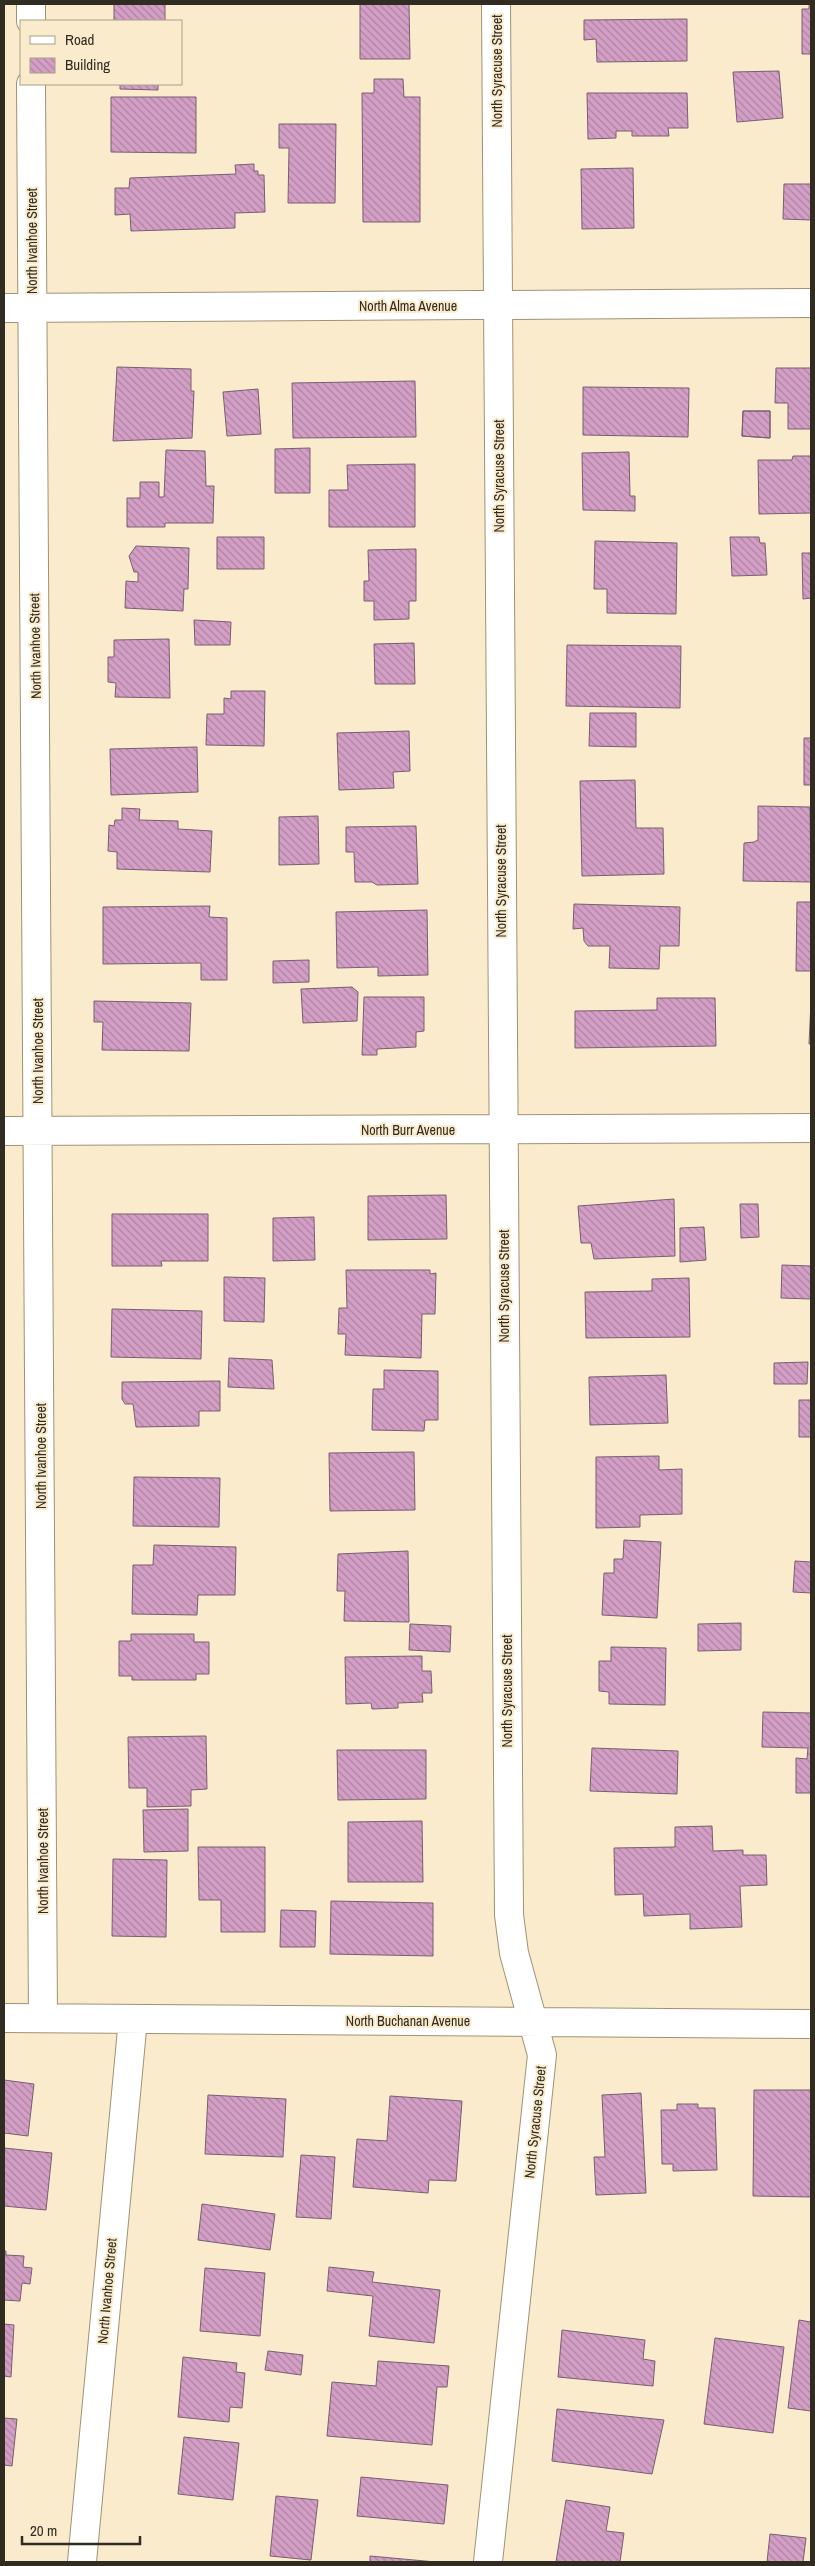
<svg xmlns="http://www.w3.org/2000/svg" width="815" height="2566" viewBox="0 0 815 2566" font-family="'Archivo Narrow',sans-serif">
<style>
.building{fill:url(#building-back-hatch);stroke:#785e71}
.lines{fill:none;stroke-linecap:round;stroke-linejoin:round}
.minor-casing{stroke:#a09276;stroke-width:30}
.minor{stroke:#fff;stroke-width:28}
.labels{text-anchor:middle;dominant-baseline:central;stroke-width:4;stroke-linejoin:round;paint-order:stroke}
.street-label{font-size:14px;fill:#312c21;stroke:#faebcd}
</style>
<defs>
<pattern id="building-back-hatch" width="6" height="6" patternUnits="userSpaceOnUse" patternTransform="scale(1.25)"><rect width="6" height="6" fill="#d49fc6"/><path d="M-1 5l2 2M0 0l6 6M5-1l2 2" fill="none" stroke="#ad82a0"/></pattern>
</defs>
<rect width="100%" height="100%" fill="#faebcd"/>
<path class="building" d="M 114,4 L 165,4 L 165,21 L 114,21 Z
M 360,4 L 409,4 L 410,59 L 360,59 Z
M 809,4 L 811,4 L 811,54 L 802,54 L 802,9 L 809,9 Z
M 687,19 L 687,61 L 597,62 L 596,39 L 584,40 L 584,20 Z
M 779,71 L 783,118 L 737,122 L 733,72 Z
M 374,79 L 403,79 L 404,97 L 420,97 L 420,222 L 363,222 L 362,93 L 374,93 Z
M 120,84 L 158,84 L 158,90 L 120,89 Z
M 587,93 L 687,93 L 688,128 L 668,128 L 669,136 L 632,136 L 632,131 L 616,131 L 616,138 L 588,139 Z
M 111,97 L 196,97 L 196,153 L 111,152 Z
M 279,124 L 336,124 L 335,203 L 288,203 L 289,148 L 279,148 Z
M 254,164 L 254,171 L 258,171 L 258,175 L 264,175 L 265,212 L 235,213 L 235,228 L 131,231 L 130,214 L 115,215 L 115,188 L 129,188 L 130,178 L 236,174 L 235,165 Z
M 633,168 L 634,228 L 582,229 L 581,169 Z
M 784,184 L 811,184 L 811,220 L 783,219 Z
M 117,367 L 191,369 L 191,391 L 194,391 L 192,438 L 113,441 Z
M 776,368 L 811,368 L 811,429 L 788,429 L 788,403 L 775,403 Z
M 415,381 L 416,437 L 293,438 L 292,383 Z
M 583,387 L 689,388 L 688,437 L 583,435 Z
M 258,389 L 261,434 L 227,436 L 223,392 Z
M 743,411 L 770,411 L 770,438 L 742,436 Z
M 743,411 L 770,411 L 770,438 L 742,436 Z
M 310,448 L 310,493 L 275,493 L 275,449 Z
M 166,450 L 205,451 L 206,486 L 214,486 L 213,523 L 165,523 L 165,527 L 127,527 L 127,498 L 140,498 L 140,482 L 159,482 L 159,497 L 164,497 Z
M 629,452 L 630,496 L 635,496 L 635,511 L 583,510 L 582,453 Z
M 793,456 L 811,456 L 811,513 L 759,514 L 758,460 L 792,460 Z
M 415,464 L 415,527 L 329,527 L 329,490 L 348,490 L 347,465 Z
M 217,537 L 264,537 L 264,569 L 217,569 Z
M 730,537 L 759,537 L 760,543 L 765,543 L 767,575 L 732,576 Z
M 595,541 L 677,543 L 676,614 L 607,613 L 607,589 L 594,589 Z
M 136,546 L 189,548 L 188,589 L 184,589 L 183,611 L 125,608 L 126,581 L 138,582 L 138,572 L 134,572 L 129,556 Z
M 416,549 L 416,601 L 409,601 L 409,619 L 374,620 L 374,601 L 364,601 L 364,581 L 369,581 L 368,550 Z
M 802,553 L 811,553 L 811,598 L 803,599 Z
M 194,620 L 231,622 L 230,645 L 195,645 Z
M 169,639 L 170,698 L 115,697 L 116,683 L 108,682 L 108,657 L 114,657 L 114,640 Z
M 414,643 L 415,684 L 375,684 L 374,644 Z
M 567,645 L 681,646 L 680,708 L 566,706 Z
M 231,691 L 265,691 L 264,746 L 206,745 L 207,714 L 224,714 L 224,698 L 231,699 Z
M 590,713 L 636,713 L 636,747 L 589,746 Z
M 409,731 L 410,771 L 393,772 L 394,788 L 339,790 L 337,733 Z
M 804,738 L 811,738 L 811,785 L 804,785 Z
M 197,747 L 198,792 L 111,795 L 110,749 Z
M 635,780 L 636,828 L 663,828 L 664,874 L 582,876 L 580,781 Z
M 758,806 L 810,807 L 811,882 L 743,881 L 744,843 L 754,842 L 758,840 Z
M 122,808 L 140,809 L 139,820 L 178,821 L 178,829 L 212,831 L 210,872 L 117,869 L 117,852 L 108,851 L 109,825 L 114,826 L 115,820 L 122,820 Z
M 318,816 L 319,864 L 279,865 L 279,817 Z
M 416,826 L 418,884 L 377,885 L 372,882 L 355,882 L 354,852 L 346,852 L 346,827 Z
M 797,902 L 811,902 L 811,971 L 796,971 Z
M 574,904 L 680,907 L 679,946 L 660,946 L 659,969 L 609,968 L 610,946 L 588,946 L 584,941 L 583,928 L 573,929 Z
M 210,906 L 209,917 L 227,918 L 227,980 L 201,980 L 201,963 L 103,964 L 103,907 Z
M 427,910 L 428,975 L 378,976 L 378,967 L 337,968 L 336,912 Z
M 309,960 L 309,982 L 273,983 L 273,961 Z
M 352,987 L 358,992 L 357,1021 L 303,1023 L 301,989 Z
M 364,997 L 424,997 L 424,1031 L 416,1032 L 416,1047 L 377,1049 L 377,1055 L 362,1055 Z
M 657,998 L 715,998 L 716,1046 L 575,1048 L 575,1011 L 657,1010 Z
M 94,1001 L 191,1003 L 189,1051 L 102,1050 L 103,1022 L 94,1022 Z
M 811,1002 L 811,1044 L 809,1044 Z
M 446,1195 L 447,1239 L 368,1240 L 368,1196 Z
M 674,1199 L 675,1256 L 594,1259 L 591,1243 L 581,1243 L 578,1206 Z
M 740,1204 L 758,1204 L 759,1237 L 741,1238 Z
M 112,1214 L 208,1214 L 208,1261 L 161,1261 L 162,1266 L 112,1266 Z
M 314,1217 L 315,1260 L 273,1261 L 273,1218 Z
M 704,1227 L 706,1260 L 680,1262 L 680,1228 Z
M 782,1265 L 811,1266 L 811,1299 L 781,1298 Z
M 346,1270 L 430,1270 L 430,1274 L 436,1273 L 435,1314 L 422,1314 L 421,1358 L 345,1355 L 346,1334 L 338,1334 L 339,1308 L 347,1308 Z
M 224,1277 L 265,1278 L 264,1322 L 224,1321 Z
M 689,1278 L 690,1337 L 586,1338 L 585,1292 L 652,1291 L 652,1279 Z
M 112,1309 L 202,1311 L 201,1359 L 111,1357 Z
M 229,1358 L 272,1360 L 274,1389 L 228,1387 Z
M 808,1362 L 807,1384 L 774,1384 L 774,1363 Z
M 384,1370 L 438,1371 L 438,1420 L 425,1420 L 424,1431 L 372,1430 L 373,1389 L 384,1389 Z
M 666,1375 L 668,1423 L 590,1425 L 589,1377 Z
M 220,1381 L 220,1411 L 199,1411 L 199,1426 L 136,1427 L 133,1404 L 125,1404 L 122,1399 L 122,1382 Z
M 799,1400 L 811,1400 L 811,1437 L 799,1437 Z
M 414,1452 L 415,1510 L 330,1511 L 329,1453 Z
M 659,1456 L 659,1470 L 682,1469 L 682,1514 L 640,1515 L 640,1527 L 596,1528 L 596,1457 Z
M 134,1477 L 220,1478 L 219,1527 L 133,1526 Z
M 624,1540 L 661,1542 L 657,1618 L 602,1615 L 604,1573 L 614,1573 L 614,1559 L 623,1559 Z
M 154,1545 L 236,1547 L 235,1595 L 198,1595 L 197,1615 L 132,1614 L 133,1565 L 153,1565 Z
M 408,1551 L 409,1622 L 344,1621 L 345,1591 L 337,1591 L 338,1554 Z
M 795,1561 L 811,1562 L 811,1593 L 793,1592 Z
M 741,1623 L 741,1650 L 698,1651 L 698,1624 Z
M 410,1624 L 451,1626 L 450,1652 L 409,1650 Z
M 131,1634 L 194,1634 L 194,1642 L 209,1642 L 209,1674 L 196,1674 L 196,1680 L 132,1680 L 132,1676 L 119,1676 L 119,1641 L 131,1641 Z
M 611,1647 L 666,1648 L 665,1705 L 609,1704 L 609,1692 L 599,1691 L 599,1661 L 611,1661 Z
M 422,1656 L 422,1671 L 431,1671 L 432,1693 L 422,1693 L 423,1702 L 398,1703 L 398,1708 L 372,1709 L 371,1703 L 346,1704 L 345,1657 Z
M 763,1712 L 811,1713 L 811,1793 L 796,1793 L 796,1758 L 807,1759 L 808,1748 L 762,1747 Z
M 206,1736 L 207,1789 L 191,1790 L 191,1806 L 147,1807 L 147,1788 L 129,1788 L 128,1737 Z
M 592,1748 L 678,1751 L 677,1794 L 590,1791 Z
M 337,1750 L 426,1750 L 426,1799 L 338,1800 Z
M 188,1809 L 188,1851 L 144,1852 L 143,1810 Z
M 422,1821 L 423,1882 L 348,1882 L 348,1822 Z
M 712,1826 L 713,1851 L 743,1850 L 743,1855 L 766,1855 L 767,1885 L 740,1886 L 742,1927 L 690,1929 L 690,1914 L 644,1916 L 643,1894 L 615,1895 L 614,1848 L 675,1847 L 675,1827 Z
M 198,1847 L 265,1847 L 265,1932 L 221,1932 L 221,1900 L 199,1900 Z
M 113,1859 L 167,1860 L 166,1937 L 112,1936 Z
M 331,1901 L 433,1903 L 433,1956 L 330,1954 Z
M 281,1910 L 316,1911 L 315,1947 L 280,1947 Z
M 4,2080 L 34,2084 L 28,2136 L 4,2133 Z
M 754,2090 L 811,2090 L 811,2197 L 753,2196 Z
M 641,2093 L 646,2193 L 596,2195 L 594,2157 L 605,2157 L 602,2095 Z
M 208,2095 L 286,2099 L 283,2157 L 205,2154 Z
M 390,2096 L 462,2101 L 456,2181 L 429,2180 L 428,2193 L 353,2187 L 357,2139 L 387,2141 Z
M 677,2104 L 698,2104 L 698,2108 L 715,2108 L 717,2170 L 673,2171 L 673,2164 L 662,2164 L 661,2110 L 677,2110 Z
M 4,2148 L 52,2153 L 46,2210 L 4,2206 Z
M 301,2155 L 335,2157 L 331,2219 L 296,2217 Z
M 202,2204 L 275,2214 L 270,2250 L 198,2240 Z
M 4,2251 L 6,2251 L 6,2255 L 24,2256 L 23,2267 L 32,2268 L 30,2284 L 22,2283 L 20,2301 L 4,2300 Z
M 329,2267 L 374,2272 L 372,2282 L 440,2290 L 434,2343 L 369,2336 L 373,2296 L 327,2291 Z
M 205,2268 L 265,2273 L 260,2336 L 200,2331 Z
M 799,2320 L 811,2322 L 811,2411 L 788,2408 Z
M 4,2324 L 14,2325 L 11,2377 L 4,2376 Z
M 562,2330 L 645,2340 L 643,2359 L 655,2361 L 653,2386 L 558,2377 Z
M 715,2338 L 784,2347 L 773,2433 L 704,2424 Z
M 268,2351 L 303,2355 L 301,2375 L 265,2370 Z
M 183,2357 L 237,2363 L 236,2372 L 245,2373 L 242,2408 L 230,2407 L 229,2422 L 178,2417 Z
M 378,2361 L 449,2366 L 447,2387 L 437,2387 L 432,2445 L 327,2436 L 332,2382 L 376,2386 Z
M 557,2409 L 664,2420 L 652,2474 L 552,2461 Z
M 4,2418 L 17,2419 L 12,2466 L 4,2465 Z
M 184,2437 L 239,2443 L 233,2500 L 178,2494 Z
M 361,2477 L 448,2485 L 444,2524 L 357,2516 Z
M 276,2496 L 318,2500 L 311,2560 L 270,2556 Z
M 566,2500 L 610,2507 L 606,2531 L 624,2533 L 620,2562 L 556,2562 Z
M 770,2534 L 806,2538 L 803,2562 L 767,2562 Z
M 370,2556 L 436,2562 L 370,2562 Z"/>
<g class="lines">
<defs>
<path id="minor" d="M 31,4 L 31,21
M 31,84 L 43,2018
M 4,308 L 811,303
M 4,1131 L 811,1128
M 4,2018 L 811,2024
M 82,2562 L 133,2019
M 488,2562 L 542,2055 L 514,1953 L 509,1915 L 496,4"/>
</defs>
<use href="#minor" class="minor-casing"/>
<use href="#minor" class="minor"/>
</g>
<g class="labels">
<g class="street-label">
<text transform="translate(497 71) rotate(-90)">North Syracuse Street</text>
<text transform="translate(32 241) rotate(-90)">North Ivanhoe Street</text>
<text x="408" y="306">North Alma Avenue</text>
<text transform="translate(499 476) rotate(-90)">North Syracuse Street</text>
<text transform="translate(35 646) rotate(-91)">North Ivanhoe Street</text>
<text transform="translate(501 881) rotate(-90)">North Syracuse Street</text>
<text transform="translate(38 1051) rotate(-90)">North Ivanhoe Street</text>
<text x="408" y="1130">North Burr Avenue</text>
<text transform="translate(504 1286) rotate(-90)">North Syracuse Street</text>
<text transform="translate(41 1456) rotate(-90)">North Ivanhoe Street</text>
<text transform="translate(507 1691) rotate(-90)">North Syracuse Street</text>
<text transform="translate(43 1861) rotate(-90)">North Ivanhoe Street</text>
<text x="408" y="2021">North Buchanan Avenue</text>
<text transform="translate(535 2122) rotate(-84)">North Syracuse Street</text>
<text transform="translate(107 2291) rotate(-85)">North Ivanhoe Street</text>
</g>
</g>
<rect width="815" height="2566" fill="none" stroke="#312c21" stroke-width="10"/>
<rect x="20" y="20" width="162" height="65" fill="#faebcd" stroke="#aa9f88"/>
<rect x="30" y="36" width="25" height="8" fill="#ffffff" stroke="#aa9f88"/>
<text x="65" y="45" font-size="15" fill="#312c21">Road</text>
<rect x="30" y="58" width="25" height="15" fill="url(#building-back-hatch)" stroke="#aa9f88"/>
<text x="65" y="70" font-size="15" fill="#312c21">Building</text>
<path d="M22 2536v8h118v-8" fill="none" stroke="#312c21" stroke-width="2.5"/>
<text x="30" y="2536" font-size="15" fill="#312c21" stroke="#faebcd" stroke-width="4" paint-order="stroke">20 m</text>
</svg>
